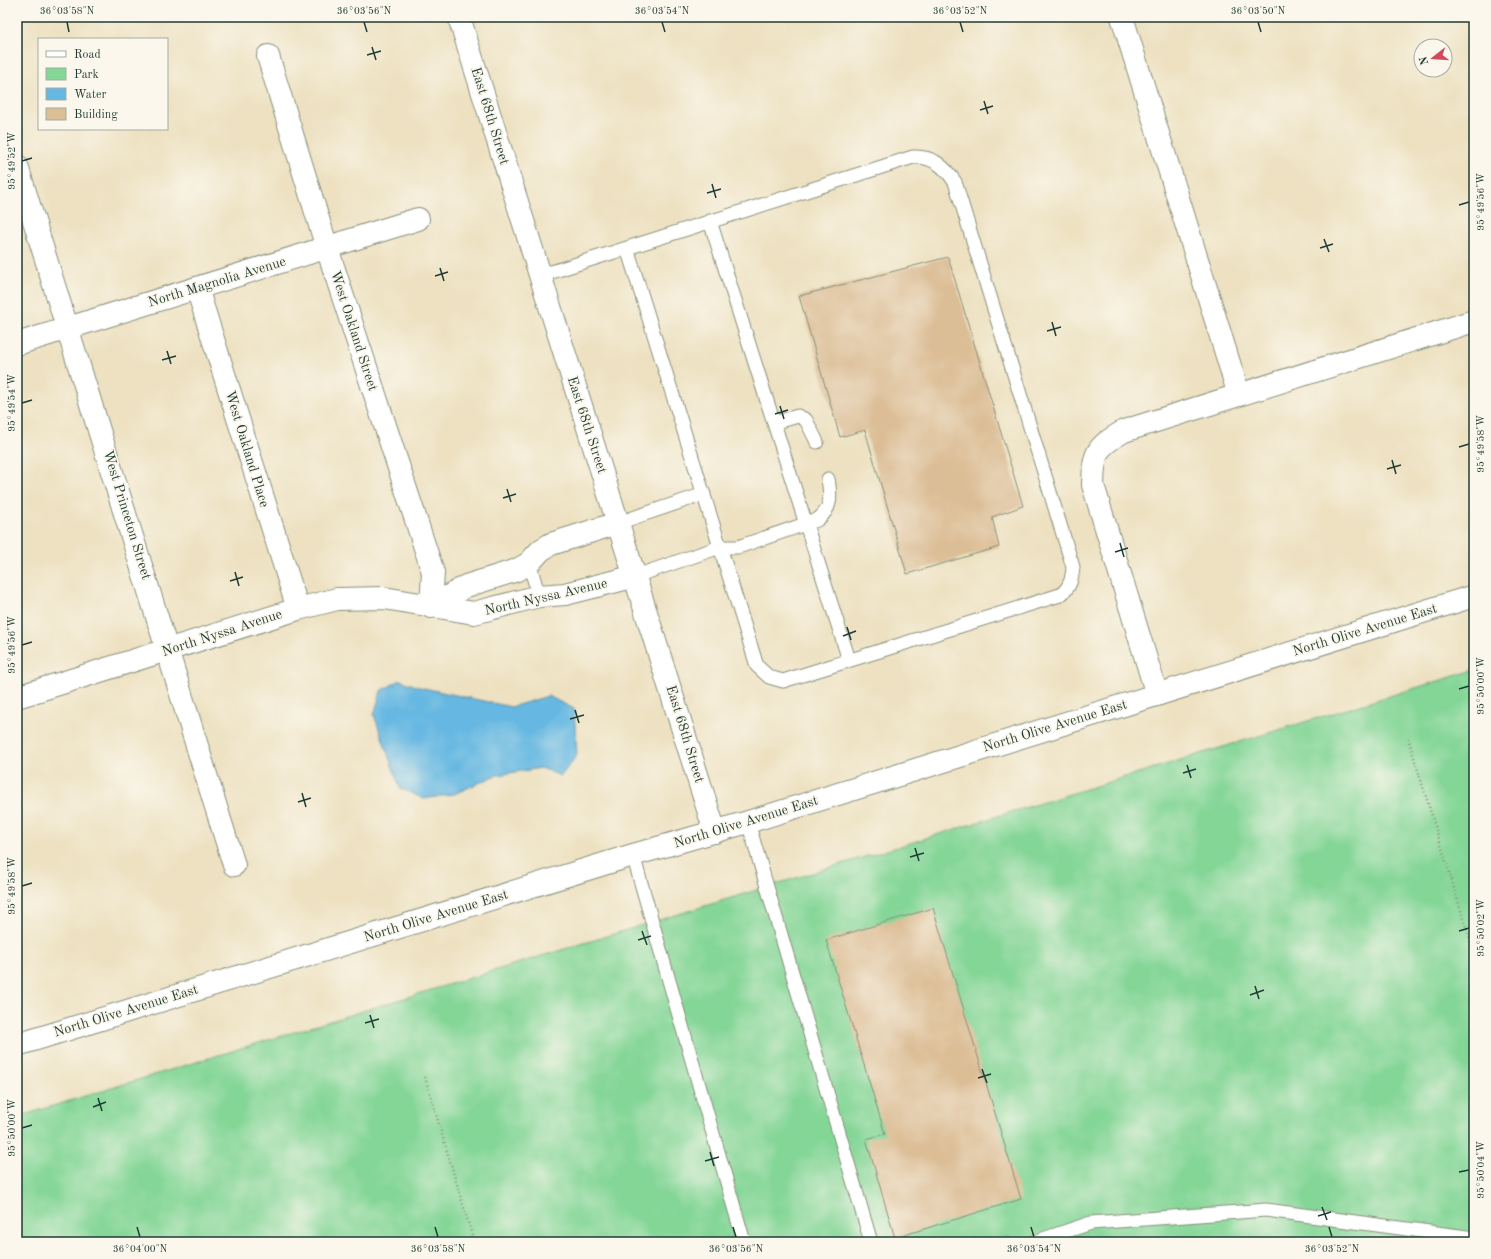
<svg xmlns="http://www.w3.org/2000/svg" width="1491" height="1259" viewBox="0 0 1491 1259" font-family="'Old Standard TT',serif">
<style>
.green{fill:#84d697;stroke:#528a66}
.water{fill:#66b8e2;stroke:#427a8b}
.building{fill:#dcbe96}
.lines{fill:none;stroke-linecap:round;stroke-linejoin:round}
.service-casing{stroke:#868f7a;stroke-width:15}
.minor-casing{stroke:#868f7a;stroke-width:24}
.tertiary-casing{stroke:#868f7a;stroke-width:24}
.path{stroke:#868f7a;stroke-width:2.5;stroke-dasharray:1 3;stroke-linecap:butt}
.service{stroke:#fff;stroke-width:13}
.minor{stroke:#fff;stroke-width:22}
.tertiary{stroke:#fff;stroke-width:22}
.ticks{fill:none;stroke:#1f3d34;stroke-width:1.5}
.labels{text-anchor:middle;dominant-baseline:central;stroke-width:3.5;stroke-linejoin:round;paint-order:stroke}
.street-label{font-size:14px;fill:#1f3d34;stroke:#fbf7ec}
.neatline{fill:none;stroke:#1f3d34;stroke-width:1.5}
.ticks-label{font-size:10px;text-anchor:middle;fill:#1f3d34}
</style>
<rect width="100%" height="100%" fill="#fbf7ec"/>
<filter id="ink" filterUnits="userSpaceOnUse"><feTurbulence type="fractalNoise" baseFrequency=".025" numOctaves="2"/><feDisplacementMap in="SourceGraphic" scale="8" xChannelSelector="R" yChannelSelector="G"/><feConvolveMatrix kernelMatrix="1 2 1 2 8 2 1 2 1" color-interpolation-filters="sRGB"/></filter>
<filter id="wash" filterUnits="userSpaceOnUse"><feTurbulence type="fractalNoise" baseFrequency=".012" numOctaves="4" result="noise"/><feDisplacementMap in="SourceGraphic" scale="16" xChannelSelector="R" yChannelSelector="G"/><feGaussianBlur stdDeviation="0.9" result="paint"/><feColorMatrix in="noise" values="0 0 0 0 0 0 0 0 0 0 0 0 0 0 0 0 0 1.4 0 .05"/><feComposite in="paint" operator="in"/></filter>
<g filter="url(#wash)">
<rect width="100%" height="100%" fill="#ede1c1"/>
<path class="green" d="M 1474,670 L 1474,1242 L 17,1242 L 17,1117 Z"/>
<path class="water" d="M 400,680 L 419,687 L 511,707 L 548,696 L 574,709 L 577,755 L 561,776 L 541,768 L 497,775 L 454,794 L 424,799 L 400,788 L 374,715 L 381,691 Z"/>
<g id="blocks">
<path class="building" d="M 948,257 L 1023,506 L 992,517 L 999,547 L 907,574 L 865,430 L 840,437 L 799,296 Z
M 933,908 L 1021,1199 L 895,1238 L 866,1139 L 885,1134 L 826,940 Z"/>
</g>
</g>
<g filter="url(#ink)">
<use href="#blocks" fill-opacity="0" stroke="#868f7a" stroke-width="1"/>
<g class="lines">
<defs>
<path id="service" d="M 710,221 L 849,660
M 539,276 L 913,157 C 933,156 944,166 955,182 L 1073,567 C 1072,579 1070,588 1060,595 L 783,681 L 769,677 L 757,666 L 627,248
M 774,423 L 798,416 L 806,420 L 817,442
M 618,523 L 704,494
M 529,563 L 539,596
M 636,576 L 720,547 L 738,547 L 817,520 C 832,509 831,497 828,479
M 748,822 L 871,1242
M 633,855 L 744,1242
M 1034,1242 L 1091,1223 L 1266,1210 L 1474,1238"/>
<path id="minor" d="M 459,17 C 545,289 632,560 715,832
M 1122,17 L 1239,395
M 268,56 L 327,248 L 433,572 L 431,607
M 17,166 L 234,865
M 197,288 L 298,609
M 17,344 L 418,219
M 431,607 L 466,586 L 517,570 L 529,563 L 541,550 L 551,544 L 618,523
M 1157,695 L 1093,485 C 1094,452 1095,448 1124,431 L 1474,321
M 17,697 L 298,609 L 337,599 L 384,598 L 474,613 L 539,596 L 565,594 L 636,576"/>
<path id="tertiary" d="M 17,1045 L 633,855 L 748,822 L 1474,596"/>
</defs>
<use href="#service" class="service-casing"/>
<use href="#minor" class="minor-casing"/>
<use href="#tertiary" class="tertiary-casing"/>
<path class="path" d="M 1408,738 L 1474,953
M 425,1077 L 474,1242
M 989,1242 L 1012,1235"/>
<use href="#service" class="service"/>
<use href="#minor" class="minor"/>
<use href="#tertiary" class="tertiary"/>
</g>
</g>
<path class="ticks" d="M 67,22 L 69,32M 364,22 L 367,32M 662,22 L 665,32M 960,22 L 963,32M 1258,22 L 1261,32M 372,47 L 376,60M 367,55 L 381,51M 984,101 L 988,114M 980,110 L 993,106M 22,161 L 32,158M 712,184 L 716,198M 707,193 L 721,189M 1459,205 L 1469,202M 1324,239 L 1329,252M 1320,248 L 1333,244M 440,268 L 444,281M 435,276 L 448,272M 1052,322 L 1056,336M 1047,331 L 1061,327M 167,351 L 171,364M 162,360 L 176,356M 22,403 L 32,400M 780,406 L 784,419M 775,414 L 788,410M 1459,447 L 1469,444M 1392,460 L 1396,474M 1387,469 L 1401,465M 507,489 L 511,502M 503,498 L 516,494M 1120,543 L 1124,557M 1115,552 L 1128,548M 235,572 L 239,586M 230,581 L 243,577M 847,627 L 851,640M 843,636 L 856,631M 22,645 L 32,642M 1459,689 L 1469,686M 575,710 L 579,723M 570,719 L 584,715M 1187,765 L 1191,778M 1183,773 L 1196,769M 302,793 L 306,807M 298,802 L 311,798M 915,848 L 919,861M 910,857 L 924,853M 22,886 L 32,883M 642,931 L 647,945M 1459,931 L 1469,928M 638,940 L 651,936M 1255,986 L 1259,999M 1250,995 L 1264,990M 370,1015 L 374,1028M 365,1023 L 379,1019M 982,1069 L 987,1083M 978,1078 L 991,1074M 98,1098 L 102,1111M 93,1107 L 106,1102M 22,1128 L 32,1125M 710,1152 L 714,1166M 705,1161 L 719,1157M 1459,1172 L 1469,1170M 1322,1207 L 1327,1220M 1318,1216 L 1331,1212M 137,1227 L 140,1237M 435,1227 L 438,1237M 733,1227 L 736,1237M 1031,1227 L 1034,1237M 1329,1227 L 1332,1237"/>
<g class="labels">
<g class="street-label">
<text transform="translate(490 116) rotate(73)">East 68th Street</text>
<text transform="translate(217 282) rotate(-17)">North Magnolia Avenue</text>
<text transform="translate(354 331) rotate(72)">West Oakland Street</text>
<text transform="translate(587 425) rotate(72)">East 68th Street</text>
<text transform="translate(247 449) rotate(73)">West Oakland Place</text>
<text transform="translate(127 515) rotate(73)">West Princeton Street</text>
<text transform="translate(546 597) rotate(-13)">North Nyssa Avenue</text>
<text transform="translate(1365 630) rotate(-17)">North Olive Avenue East</text>
<text transform="translate(222 633) rotate(-18)">North Nyssa Avenue</text>
<text transform="translate(1055 726) rotate(-17)">North Olive Avenue East</text>
<text transform="translate(685 734) rotate(73)">East 68th Street</text>
<text transform="translate(746 822) rotate(-17)">North Olive Avenue East</text>
<text transform="translate(436 916) rotate(-17)">North Olive Avenue East</text>
<text transform="translate(126 1011) rotate(-17)">North Olive Avenue East</text>
</g>
</g>
<rect width="1491" height="1259" fill="none" stroke="#fbf7ec" stroke-width="44"/>
<rect x="38" y="38" width="130" height="92" fill="#fbf7ec" stroke="#a3ada2"/>
<rect x="46" y="51" width="20" height="6" fill="#ffffff" stroke="#a3ada2"/>
<text x="74" y="58" font-size="12" fill="#1f3d34">Road</text>
<rect x="46" y="68" width="20" height="12" fill="#84d697" stroke="#a3ada2"/>
<text x="74" y="78" font-size="12" fill="#1f3d34">Park</text>
<rect x="46" y="88" width="20" height="12" fill="#66b8e2" stroke="#a3ada2"/>
<text x="74" y="98" font-size="12" fill="#1f3d34">Water</text>
<rect x="46" y="108" width="20" height="12" fill="#dcbe96" stroke="#a3ada2"/>
<text x="74" y="118" font-size="12" fill="#1f3d34">Building</text>
<g transform="translate(1433 58) rotate(253)"><circle r="19" fill="#fbf7ec" stroke="#a3ada2"/>
<path d="M0-3L7 15L0 10L-7 15Z" fill="#d1495b"/>
<text y="-6" font-size="11" font-weight="bold" text-anchor="middle" fill="#1f3d34">N</text>
</g>
<rect x="22" y="22" width="1447" height="1215" class="neatline"/>
<g class="ticks-label">
<text x="67" y="14">36°03'58"N</text>
<text x="364" y="14">36°03'56"N</text>
<text x="662" y="14">36°03'54"N</text>
<text x="960" y="14">36°03'52"N</text>
<text x="1258" y="14">36°03'50"N</text>
<text transform="translate(11 161) rotate(-90)" y="4">95°49'52"W</text>
<text transform="translate(1480 202) rotate(-90)" y="4">95°49'56"W</text>
<text transform="translate(11 403) rotate(-90)" y="4">95°49'54"W</text>
<text transform="translate(1480 444) rotate(-90)" y="4">95°49'58"W</text>
<text transform="translate(11 645) rotate(-90)" y="4">95°49'56"W</text>
<text transform="translate(1480 686) rotate(-90)" y="4">95°50'00"W</text>
<text transform="translate(11 886) rotate(-90)" y="4">95°49'58"W</text>
<text transform="translate(1480 928) rotate(-90)" y="4">95°50'02"W</text>
<text transform="translate(11 1128) rotate(-90)" y="4">95°50'00"W</text>
<text transform="translate(1480 1170) rotate(-90)" y="4">95°50'04"W</text>
<text x="140" y="1252">36°04'00"N</text>
<text x="438" y="1252">36°03'58"N</text>
<text x="736" y="1252">36°03'56"N</text>
<text x="1034" y="1252">36°03'54"N</text>
<text x="1332" y="1252">36°03'52"N</text>
</g>
</svg>
